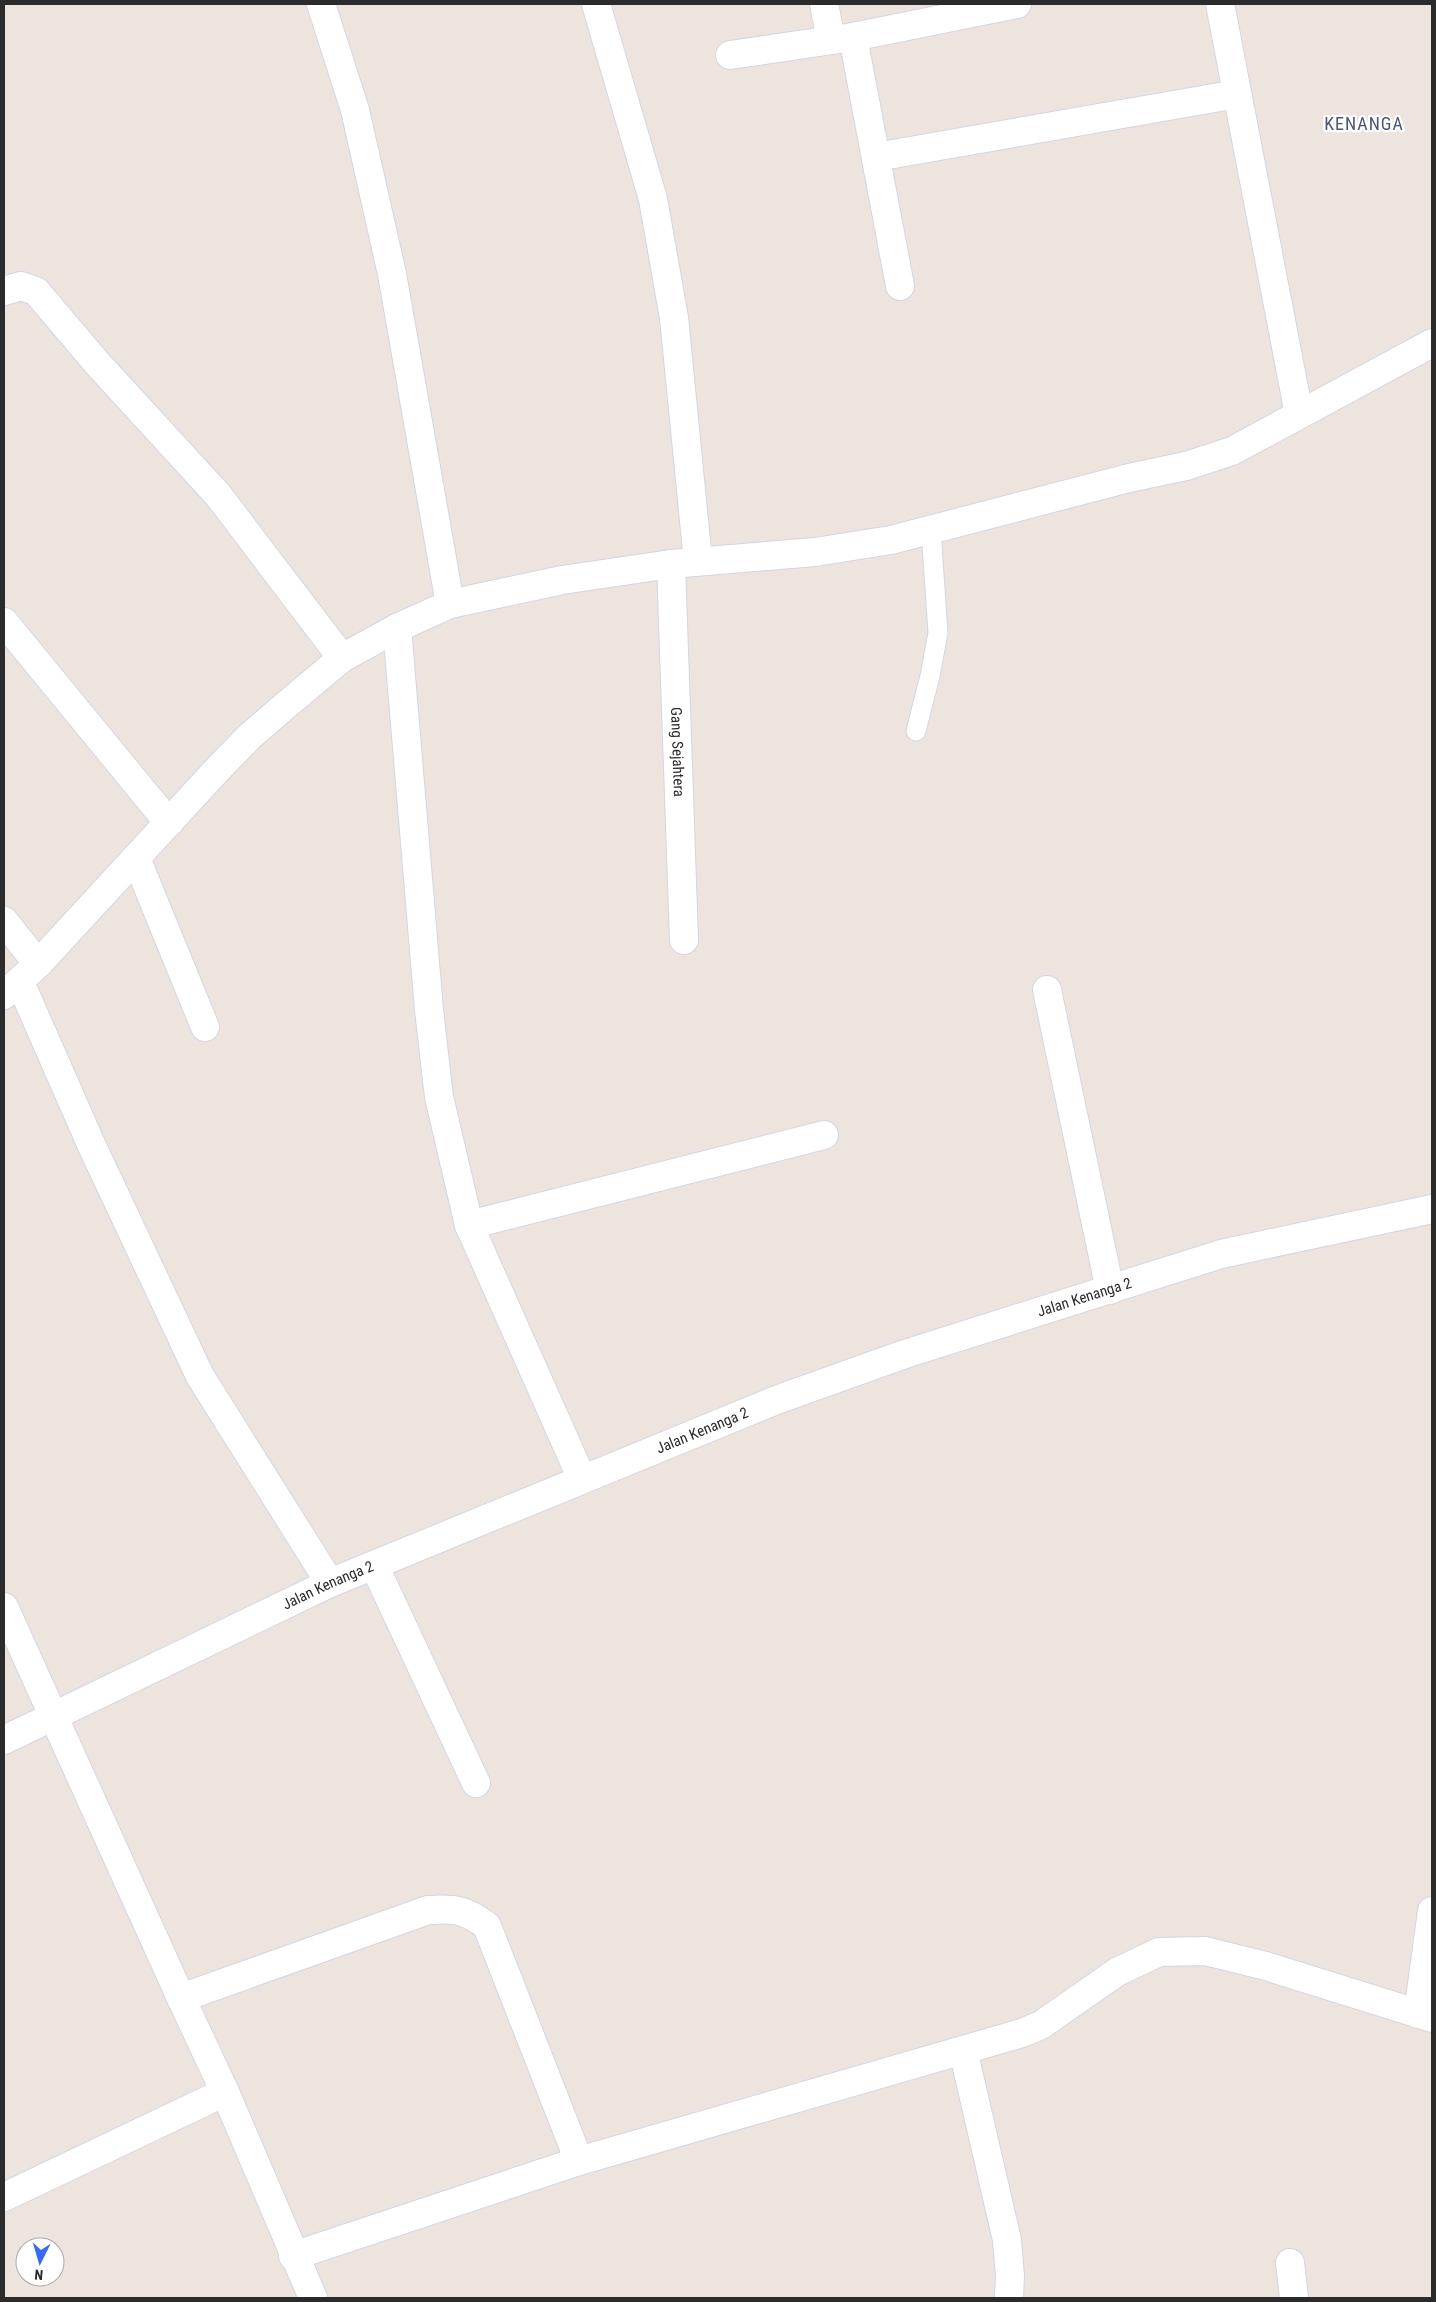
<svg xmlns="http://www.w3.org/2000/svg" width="1436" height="2302" viewBox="0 0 1436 2302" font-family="'Roboto Condensed',sans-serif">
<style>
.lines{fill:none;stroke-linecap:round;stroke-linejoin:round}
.service-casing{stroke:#d2d6e4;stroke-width:21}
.minor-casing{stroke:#d2d6e4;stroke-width:30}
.tertiary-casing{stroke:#d2d6e4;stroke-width:30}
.secondary-casing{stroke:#d2d6e4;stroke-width:30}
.service{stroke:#fff;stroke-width:19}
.minor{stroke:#fff;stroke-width:28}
.tertiary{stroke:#fff;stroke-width:28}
.secondary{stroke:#fff;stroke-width:28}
.labels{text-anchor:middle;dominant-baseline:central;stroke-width:4.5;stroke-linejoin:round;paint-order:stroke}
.street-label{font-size:15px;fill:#2b2b2b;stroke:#fff}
.quarter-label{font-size:18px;letter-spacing:1px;fill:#4a567d;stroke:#fff}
</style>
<rect width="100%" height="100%" fill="#ede5dd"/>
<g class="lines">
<defs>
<path id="service" d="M 916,731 L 930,676 L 938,633 L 931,530"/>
<g id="minor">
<path d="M 321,4 L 355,110 L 392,274 L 450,604"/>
<path d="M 596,4 L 653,199 L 674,318 L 698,561"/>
<path d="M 824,4 L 831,40"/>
<path d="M 1220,4 L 1299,414"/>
<path d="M 853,37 L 900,286"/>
<path d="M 730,55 L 853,37 L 1017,4"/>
<path d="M 876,157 L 1237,94"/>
<path d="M 4,291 L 21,286 L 36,291 L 97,363 L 218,495 L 342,658"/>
<path id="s1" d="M 671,564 L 684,940"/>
<path d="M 4,622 L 169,823"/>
<path d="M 397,628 L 429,1010 L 439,1097 L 469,1225 L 582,1479"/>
<path d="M 136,858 L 205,1027"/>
<path d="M 4,921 L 38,964"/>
<path d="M 20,982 L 91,1144 L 200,1376 L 330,1583"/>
<path d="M 1047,990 L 1110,1290"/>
<path d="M 469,1225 L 824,1135"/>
<path d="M 374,1565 L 476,1783"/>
<path d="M 4,1607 L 181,1998 L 225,2092 L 313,2298"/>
<path d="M 181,1998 L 428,1910 C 455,1908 466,1910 487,1926 L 579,2161"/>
<path d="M 1418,2014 L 1432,1911"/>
<path d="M 963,2050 L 1007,2240 L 1010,2276 L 1009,2298"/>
<path d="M 4,2197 L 225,2092"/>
<path d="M 293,2256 L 579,2161 L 1022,2033 L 1041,2025 L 1117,1972 L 1159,1952 L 1205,1951 L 1266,1966 L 1432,2018"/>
<path d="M 1290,2263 L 1294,2298"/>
</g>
<path id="tertiary" d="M 4,995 L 38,964 L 216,771 L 249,737 L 286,705 L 342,658 L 397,628 L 450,604 L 562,580 L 671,564 L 815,552 L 891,540 L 1129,478 L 1186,466 L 1232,451 L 1432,343"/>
<g id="secondary">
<path id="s2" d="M 4,1740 L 330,1583 L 779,1399 L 905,1354 L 1221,1254 L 1432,1209"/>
</g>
</defs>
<use href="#service" class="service-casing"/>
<use href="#minor" class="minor-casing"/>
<use href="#tertiary" class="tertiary-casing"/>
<use href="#secondary" class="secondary-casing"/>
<use href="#service" class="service"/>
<use href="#minor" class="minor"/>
<use href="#tertiary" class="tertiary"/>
<use href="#secondary" class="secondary"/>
</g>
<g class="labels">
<g class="street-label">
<text stroke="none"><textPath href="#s1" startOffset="188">Gang Sejahtera</textPath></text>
<text stroke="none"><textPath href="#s2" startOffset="1169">Jalan Kenanga 2</textPath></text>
<text stroke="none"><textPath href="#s2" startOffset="764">Jalan Kenanga 2</textPath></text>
<text stroke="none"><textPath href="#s2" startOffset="359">Jalan Kenanga 2</textPath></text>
</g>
<g class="quarter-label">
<text x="1364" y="123">KENANGA</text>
</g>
</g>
<rect width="1436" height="2302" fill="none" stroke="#2b2b2b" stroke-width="10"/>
<g transform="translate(40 2262) rotate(185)"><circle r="24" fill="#ffffff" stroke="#aaaaaa"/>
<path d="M0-4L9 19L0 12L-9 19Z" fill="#3868ff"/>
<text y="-8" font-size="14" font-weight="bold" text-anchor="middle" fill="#2b2b2b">N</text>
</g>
</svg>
